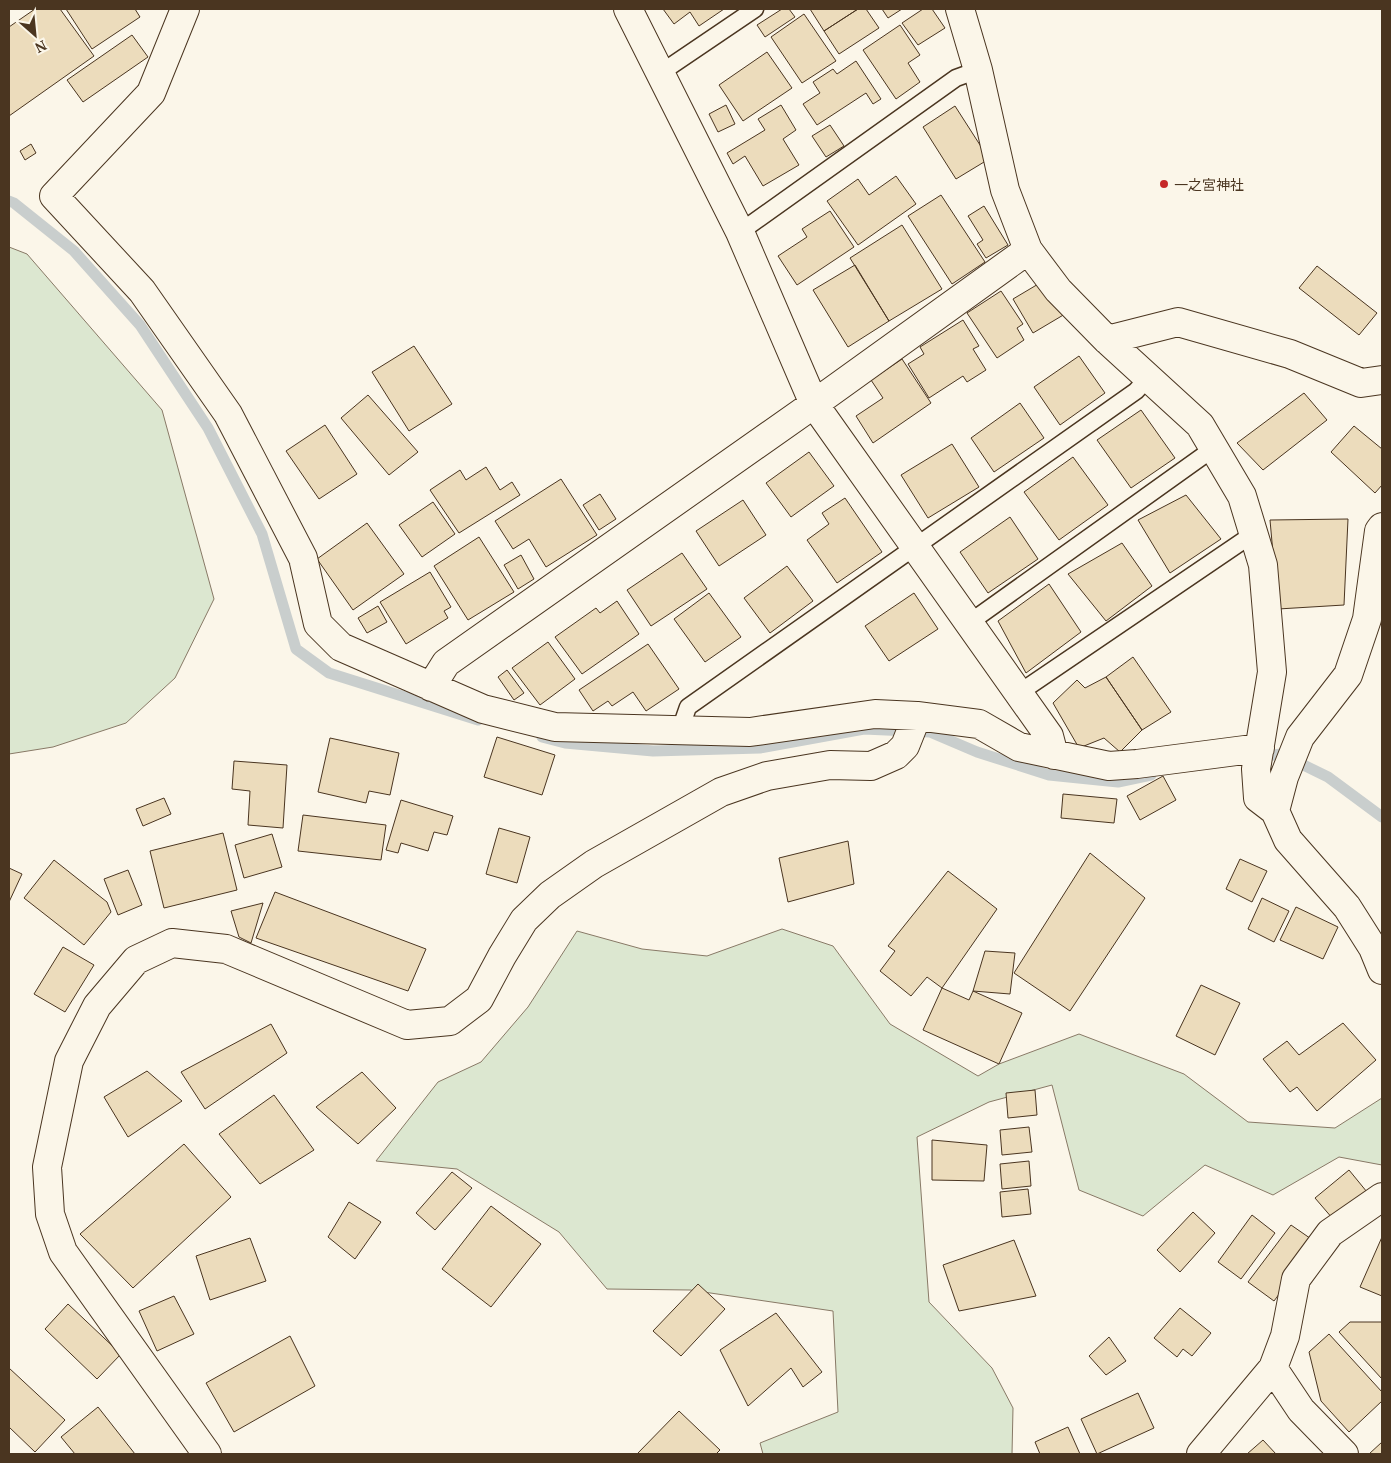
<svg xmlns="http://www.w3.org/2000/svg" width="1391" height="1463" viewBox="0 0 1391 1463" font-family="'PT Serif','Noto Sans JP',serif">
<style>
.green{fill:#dce7d0;stroke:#887966}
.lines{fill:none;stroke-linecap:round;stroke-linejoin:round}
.stream{stroke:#c9cecd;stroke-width:11}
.building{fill:#ecdcbc;stroke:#4a3520}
.service-casing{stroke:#4a3520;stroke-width:19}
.minor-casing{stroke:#4a3520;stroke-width:30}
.service{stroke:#fbf6e9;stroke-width:16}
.minor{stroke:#fbf6e9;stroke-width:28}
.poi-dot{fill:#c62828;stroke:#fbf6e9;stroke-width:2}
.labels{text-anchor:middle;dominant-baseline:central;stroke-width:4;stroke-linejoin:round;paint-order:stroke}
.poi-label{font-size:14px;fill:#4a3520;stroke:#fbf6e9;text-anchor:start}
</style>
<rect width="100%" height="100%" fill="#fbf6e9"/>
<path class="green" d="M 9,247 L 27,254 L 162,410 L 214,599 L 175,678 L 126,723 L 53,747 L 9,754 Z
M 782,929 L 833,946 L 890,1024 L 978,1076 L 999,1064 L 1079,1034 L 1184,1074 L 1248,1122 L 1335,1128 L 1382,1098 L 1382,1165 L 1339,1157 L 1273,1195 L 1205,1165 L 1143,1216 L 1079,1190 L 1052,1085 L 989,1102 L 917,1137 L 929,1302 L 992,1368 L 1013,1408 L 1012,1454 L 763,1454 L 760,1443 L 838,1412 L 833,1311 L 690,1290 L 607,1289 L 559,1232 L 457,1169 L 376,1161 L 438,1082 L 481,1062 L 528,1007 L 577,931 L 642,949 L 707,956 Z"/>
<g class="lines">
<path class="stream" d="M 9,201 L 14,203 L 74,251 L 140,325 L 208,428 L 262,534 L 296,649 L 329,673 L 478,720
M 542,737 L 565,743 L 653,751 L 760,748 L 864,729 L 930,732 L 977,752 L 1049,775 L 1118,782 L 1151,775
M 1258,757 L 1281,754 L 1328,777 L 1382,817"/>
</g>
<path class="building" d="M 35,9 L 60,9 L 94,56 L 9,116 L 9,27 Z
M 66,9 L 135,9 L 140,17 L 92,49 Z
M 663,9 L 724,9 L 699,26 L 690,12 L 674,24 Z
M 782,9 L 789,9 L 795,17 L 765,37 L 757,25 Z
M 810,9 L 858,9 L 824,31 Z
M 858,9 L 866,9 L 879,28 L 839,54 L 824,31 Z
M 882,9 L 902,9 L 888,18 Z
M 923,9 L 932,9 L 945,28 L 918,45 L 902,23 Z
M 804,14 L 836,61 L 802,83 L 771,37 Z
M 900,25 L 920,55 L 908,63 L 920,82 L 896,99 L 863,50 Z
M 132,35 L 148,57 L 83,102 L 67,80 Z
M 767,52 L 792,88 L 743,121 L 719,85 Z
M 856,61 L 881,99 L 873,104 L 866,93 L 817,125 L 803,104 L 820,93 L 813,82 L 833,69 L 837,74 Z
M 726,105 L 735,124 L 718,132 L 709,114 Z
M 781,105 L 796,130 L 783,139 L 799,165 L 763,186 L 745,156 L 733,164 L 727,153 L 765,130 L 758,119 Z
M 955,106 L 989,159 L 956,179 L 923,127 Z
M 830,125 L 844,146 L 826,157 L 812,136 Z
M 31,144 L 36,153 L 25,160 L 20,151 Z
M 896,176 L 916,204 L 858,245 L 827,201 L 858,179 L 869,195 Z
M 941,195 L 985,262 L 952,284 L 908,216 Z
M 984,206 L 1008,245 L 986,258 L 977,244 L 983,240 L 968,216 Z
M 830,211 L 854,247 L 797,285 L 778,256 L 807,237 L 802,229 Z
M 902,225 L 942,289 L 889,321 L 850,258 Z
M 855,265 L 889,321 L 848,347 L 813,290 Z
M 1317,266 L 1377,313 L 1359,335 L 1299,288 Z
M 1045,280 L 1065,314 L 1033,333 L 1013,299 Z
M 1001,291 L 1023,324 L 1017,328 L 1024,340 L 997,358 L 967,313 Z
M 963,320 L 979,346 L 973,349 L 986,370 L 967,382 L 963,376 L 929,398 L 908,364 L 924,354 L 920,347 Z
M 414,346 L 452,404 L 409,431 L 372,372 Z
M 1079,356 L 1105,393 L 1060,425 L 1034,387 Z
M 902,359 L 931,403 L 873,443 L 856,416 L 883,398 L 871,380 Z
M 1304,393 L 1327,420 L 1263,470 L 1237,443 Z
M 368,395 L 418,452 L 389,475 L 341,418 Z
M 1020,403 L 1044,438 L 994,472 L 971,438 Z
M 1141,410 L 1175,458 L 1131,488 L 1097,440 Z
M 325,425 L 357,474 L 319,499 L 286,451 Z
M 1354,426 L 1382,449 L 1382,485 L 1375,493 L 1331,452 Z
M 952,444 L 979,487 L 928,518 L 901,475 Z
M 809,452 L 834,486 L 791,517 L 766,483 Z
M 1073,457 L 1108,505 L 1059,540 L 1024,492 Z
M 486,467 L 500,490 L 512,482 L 520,495 L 459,533 L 430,490 L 460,470 L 466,480 Z
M 561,479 L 597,535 L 546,567 L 529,539 L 513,549 L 495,521 Z
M 600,494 L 616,519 L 599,530 L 583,505 Z
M 1186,495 L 1221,539 L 1170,573 L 1138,520 Z
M 845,498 L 882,552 L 837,583 L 807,540 L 829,524 L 822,513 Z
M 743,500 L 766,535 L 719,566 L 696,531 Z
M 433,502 L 455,534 L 422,557 L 399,525 Z
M 1010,517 L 1038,559 L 988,593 L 960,552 Z
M 1348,519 L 1344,605 L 1278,609 L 1270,520 Z
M 367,523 L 404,574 L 353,610 L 317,559 Z
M 479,537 L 514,592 L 468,620 L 434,566 Z
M 1122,543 L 1152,586 L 1106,621 L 1068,574 Z
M 682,553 L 707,589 L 651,626 L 627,590 Z
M 521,555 L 534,579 L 518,589 L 504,565 Z
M 787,566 L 813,601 L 770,633 L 744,598 Z
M 430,572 L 451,607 L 444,611 L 448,618 L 406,644 L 380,602 Z
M 1049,584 L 1081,632 L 1026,673 L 998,621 Z
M 709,593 L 741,637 L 705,662 L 674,619 Z
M 914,593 L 938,629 L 889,661 L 865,626 Z
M 617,601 L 639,634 L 582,674 L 555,637 L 596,608 L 600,613 Z
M 378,606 L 387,622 L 367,633 L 358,618 Z
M 548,642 L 575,679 L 540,705 L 512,668 Z
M 648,644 L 679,689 L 646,711 L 633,692 L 612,706 L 608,701 L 593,711 L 579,690 Z
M 1133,657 L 1171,712 L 1142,730 L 1106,677 Z
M 507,670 L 524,693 L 514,700 L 498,677 Z
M 1106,677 L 1142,730 L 1120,752 L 1104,738 L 1079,748 L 1053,703 L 1077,680 L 1085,688 Z
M 497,737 L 555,755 L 542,795 L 484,777 Z
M 330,738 L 399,753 L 390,795 L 369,791 L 366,803 L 318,792 Z
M 234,761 L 287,765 L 283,828 L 248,825 L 250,791 L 232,789 Z
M 1163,776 L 1176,800 L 1140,820 L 1127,796 Z
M 1063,794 L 1117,799 L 1114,823 L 1061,818 Z
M 164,798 L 171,814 L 143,826 L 136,809 Z
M 401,800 L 453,816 L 447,835 L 434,832 L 428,851 L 401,843 L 398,853 L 386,850 Z
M 303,815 L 386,825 L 381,860 L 298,851 Z
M 499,828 L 530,837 L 517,883 L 486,874 Z
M 223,833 L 237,890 L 164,908 L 150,851 Z
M 272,834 L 282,867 L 244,878 L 235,845 Z
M 848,841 L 854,884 L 788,902 L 779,858 Z
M 1090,853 L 1145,898 L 1070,1011 L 1014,973 Z
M 1240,859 L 1267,871 L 1252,902 L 1226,889 Z
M 54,860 L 107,902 L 111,912 L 84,945 L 24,898 Z
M 9,868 L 22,874 L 9,902 Z
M 128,870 L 142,905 L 118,915 L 104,879 Z
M 948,871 L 997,909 L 942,988 L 927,977 L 911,996 L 880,971 L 895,951 L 888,946 Z
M 275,892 L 426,949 L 408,991 L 256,938 Z
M 1262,898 L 1289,911 L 1274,942 L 1248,929 Z
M 263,903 L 251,943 L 239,937 L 231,911 Z
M 1296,907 L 1338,927 L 1323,959 L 1280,940 Z
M 63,947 L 94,965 L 65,1012 L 34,994 Z
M 985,951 L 1015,953 L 1010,994 L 973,991 Z
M 1201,985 L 1240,1003 L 1215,1055 L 1176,1036 Z
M 942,988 L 969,1000 L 973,991 L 1022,1013 L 999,1064 L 923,1030 Z
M 1343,1023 L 1376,1060 L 1317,1111 L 1297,1087 L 1290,1092 L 1263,1059 L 1287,1041 L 1299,1055 Z
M 271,1024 L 287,1053 L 205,1109 L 181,1072 Z
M 147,1071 L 182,1101 L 128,1137 L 104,1097 Z
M 362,1072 L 396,1108 L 358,1144 L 316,1107 Z
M 1035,1090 L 1037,1115 L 1008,1118 L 1006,1093 Z
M 274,1095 L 314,1150 L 260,1184 L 219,1134 Z
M 1029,1127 L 1032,1152 L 1002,1155 L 1000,1130 Z
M 932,1140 L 987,1145 L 984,1181 L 932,1180 Z
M 184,1144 L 231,1197 L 133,1288 L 80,1234 Z
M 1029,1161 L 1031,1186 L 1002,1189 L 1000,1164 Z
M 1349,1170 L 1367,1192 L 1333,1219 L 1315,1198 Z
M 452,1172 L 472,1188 L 435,1230 L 416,1213 Z
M 1028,1189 L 1031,1214 L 1002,1217 L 1000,1192 Z
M 349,1202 L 381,1222 L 355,1259 L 328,1237 Z
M 491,1206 L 541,1244 L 491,1307 L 442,1269 Z
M 1193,1212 L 1215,1233 L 1180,1272 L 1157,1250 Z
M 1252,1215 L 1275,1233 L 1241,1279 L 1218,1262 Z
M 1291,1225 L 1317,1243 L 1274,1301 L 1248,1282 Z
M 1382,1237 L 1382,1296 L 1360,1287 Z
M 250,1238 L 266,1281 L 210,1300 L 196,1256 Z
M 1014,1240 L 1036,1296 L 959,1311 L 943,1265 Z
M 698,1284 L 725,1309 L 681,1356 L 653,1331 Z
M 174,1296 L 194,1334 L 157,1351 L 139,1311 Z
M 68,1304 L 121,1354 L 97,1379 L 45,1329 Z
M 1180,1308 L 1211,1333 L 1192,1356 L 1183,1349 L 1177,1357 L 1154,1338 Z
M 776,1313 L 822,1372 L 803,1387 L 791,1368 L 748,1406 L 720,1350 Z
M 1350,1322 L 1382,1322 L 1382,1379 L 1339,1332 Z
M 1329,1334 L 1382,1392 L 1382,1401 L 1349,1432 L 1321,1401 L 1309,1352 Z
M 290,1336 L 315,1386 L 234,1432 L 206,1383 Z
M 1109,1337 L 1126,1361 L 1106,1375 L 1089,1356 Z
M 9,1368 L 65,1420 L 35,1452 L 9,1427 Z
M 1138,1393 L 1154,1428 L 1097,1454 L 1081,1419 Z
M 98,1407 L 135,1454 L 75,1454 L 61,1437 Z
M 679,1411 L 720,1450 L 716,1454 L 637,1454 Z
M 1068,1427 L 1080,1454 L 1040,1454 L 1035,1442 Z
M 1263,1440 L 1276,1454 L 1247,1454 Z
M 1382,1442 L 1382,1454 L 1369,1454 Z"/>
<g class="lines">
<defs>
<path id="service" d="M 659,74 L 755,9
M 740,232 L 956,78 L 978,70
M 969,623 L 1214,448
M 1019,693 L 1253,534
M 680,730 L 688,707 L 1136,391 L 1148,378"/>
<path id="minor" d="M 185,9 L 151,93 L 54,196 L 142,291 L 228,414 L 303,558 L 318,624 L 341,647 L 483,709 L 555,727 L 750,732 L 875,714 L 917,716 L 979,724 L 1019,747 L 1109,766 L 1137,764 L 1260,748
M 628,9 L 740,232 L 814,404 L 1049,736 L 1054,755
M 960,9 L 978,70 L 1005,190 L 1028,250 L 1058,290 L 1107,340 L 1200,425 L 1242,496 L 1263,565 L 1272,672 L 1256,769 L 1258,798 L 1275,811 L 1288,840 L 1347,907 L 1373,948 L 1382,970
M 1107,340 L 1178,322 L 1290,354 L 1361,383 L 1382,380
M 431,687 L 446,663 L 814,404 L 1028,250
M 1275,811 L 1284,777 L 1300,737 L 1348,675 L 1367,619 L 1379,531 L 1382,527
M 1273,1368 L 1301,1410 L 1344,1454
M 207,1454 L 63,1252 L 50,1214 L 47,1167 L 69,1061 L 97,1006 L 136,960 L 172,943 L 226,949 L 407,1025 L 450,1021 L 479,999 L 502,956 L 524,920 L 550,895 L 594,864 L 721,792 L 767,776 L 830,765 L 871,766 L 896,755 L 905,746 L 917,716
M 1201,1454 L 1273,1368 L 1285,1336 L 1296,1279 L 1330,1233 L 1382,1197"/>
</defs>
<use href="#service" class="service-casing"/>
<use href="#minor" class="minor-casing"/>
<use href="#service" class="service"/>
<use href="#minor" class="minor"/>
</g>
<circle class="poi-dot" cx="1164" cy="184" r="5"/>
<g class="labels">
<g class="poi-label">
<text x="1174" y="184">一之宮神社</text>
</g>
</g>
<rect width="1391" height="1463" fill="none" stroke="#4a3520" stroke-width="20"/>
<g transform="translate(35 35) rotate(153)" stroke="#fbf6e9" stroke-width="4" paint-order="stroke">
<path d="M0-4L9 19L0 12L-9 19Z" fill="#4a3520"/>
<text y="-8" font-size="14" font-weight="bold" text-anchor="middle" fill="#4a3520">N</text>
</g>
</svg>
